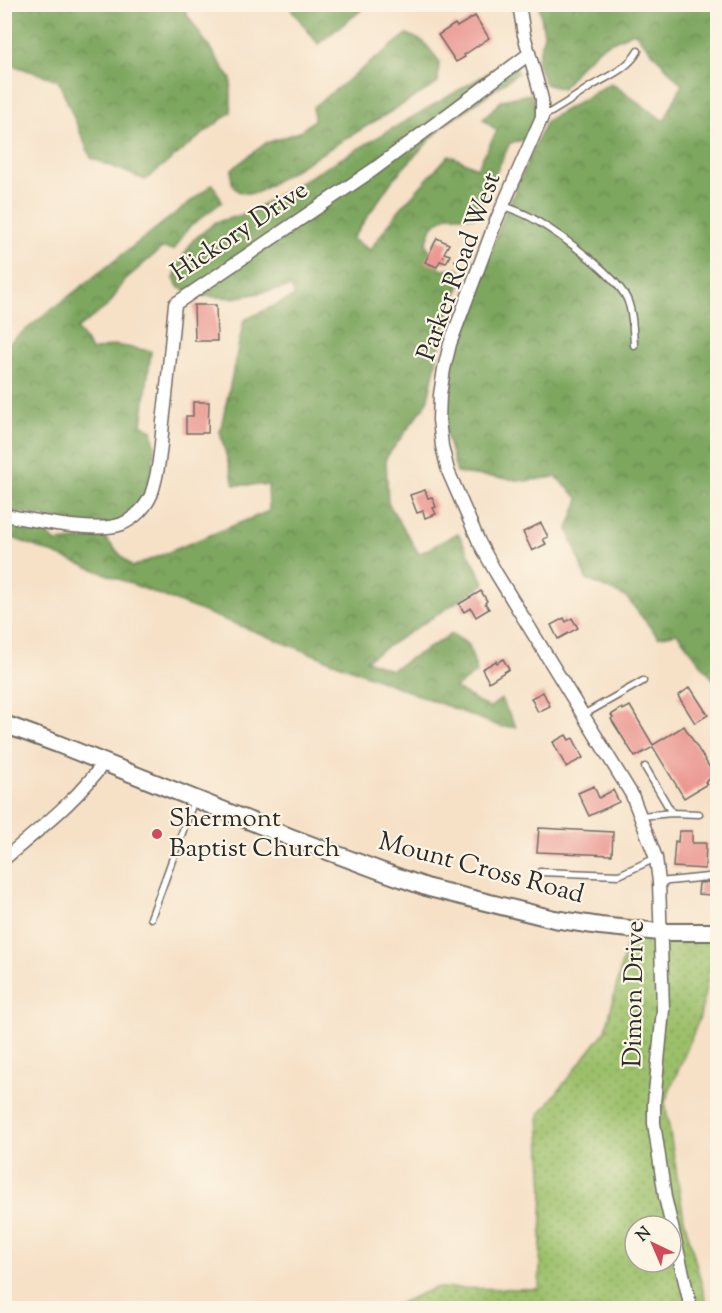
<svg xmlns="http://www.w3.org/2000/svg" width="722" height="1313" viewBox="0 0 722 1313" font-family="'Sorts Mill Goudy',serif">
<style>
.forest{fill:url(#forest-crowns);stroke:#546844;stroke-width:1.5}
.park{fill:url(#park-dots);stroke:#64764a;stroke-width:1.5;fill-rule:evenodd}
.building{fill:#eb9792}
.lines{fill:none;stroke-linecap:round;stroke-linejoin:round}
.service-casing{stroke:#726b62;stroke-width:9}
.minor-casing{stroke:#726b62;stroke-width:15}
.secondary-casing{stroke:#726b62;stroke-width:20}
.path{stroke:#726b62;stroke-width:2;stroke-dasharray:1.5 4.5;stroke-linecap:butt}
.service{stroke:#fff;stroke-width:6}
.minor{stroke:#fff;stroke-width:12}
.secondary{stroke:#fff;stroke-width:16}
.poi-dot{fill:#d1495b;stroke:#fcf5e5;stroke-width:2}
.labels{text-anchor:middle;dominant-baseline:central;stroke-width:4.5;stroke-linejoin:round;paint-order:stroke}
.street-label{font-size:26px;fill:#2b2b2b;stroke:#fcf5e5}
.poi-label{font-size:26px;fill:#2b2b2b;stroke:#fcf5e5;text-anchor:start}
</style>
<defs>
<pattern id="forest-crowns" width="20" height="18" patternUnits="userSpaceOnUse" patternTransform="scale(1.5)"><rect width="20" height="18" fill="#7da65e"/><path d="M2 6a3 3 0 1 1 6 0M12 15a3 3 0 1 1 6 0" fill="none" stroke="#67874e"/></pattern>
<pattern id="park-dots" width="8" height="8" patternUnits="userSpaceOnUse" patternTransform="scale(1.5)"><rect width="8" height="8" fill="#9cc06a"/><path d="M2 2h.1M6 6h.1" fill="none" stroke="#7f9c57" stroke-width="1.8" stroke-linecap="round"/></pattern>
</defs>
<rect width="100%" height="100%" fill="#fcf5e5"/>
<filter id="ink" filterUnits="userSpaceOnUse"><feTurbulence type="fractalNoise" baseFrequency=".0167" numOctaves="2"/><feDisplacementMap in="SourceGraphic" scale="12" xChannelSelector="R" yChannelSelector="G"/><feConvolveMatrix kernelMatrix="1 2 1 2 8 2 1 2 1" color-interpolation-filters="sRGB"/></filter>
<filter id="wash" filterUnits="userSpaceOnUse"><feTurbulence type="fractalNoise" baseFrequency=".008" numOctaves="4" result="noise"/><feDisplacementMap in="SourceGraphic" scale="24" xChannelSelector="R" yChannelSelector="G"/><feGaussianBlur stdDeviation="1.35" result="paint"/><feColorMatrix in="noise" values="0 0 0 0 0 0 0 0 0 0 0 0 0 0 0 0 0 1.4 0 .05"/><feComposite in="paint" operator="in"/></filter>
<g filter="url(#wash)">
<rect width="100%" height="100%" fill="#f6e1c7"/>
<path class="forest" d="M 5,4 L 190,5 L 185,12 L 231,79 L 231,112 L 145,180 L 91,158 L 58,80 L 5,63 Z
M 288,5 L 368,5 L 318,44 Z
M 539,5 L 717,5 L 717,684 L 677,633 L 658,637 L 626,597 L 586,579 L 568,529 L 579,499 L 556,477 L 526,481 L 457,473 L 444,426 L 446,391 L 459,337 L 505,213 L 546,121 L 611,83 L 664,121 L 682,85 L 634,32 L 603,46 L 580,66 L 562,89 L 545,84 L 537,61 L 544,34 Z
M 407,34 L 424,42 L 439,61 L 438,83 L 256,193 C 237,195 229,189 232,169 L 266,143 L 299,132 L 314,120 L 313,107 Z
M 512,59 L 518,73 L 443,126 L 394,178 L 352,239 L 370,250 L 399,210 L 449,155 L 477,168 L 497,131 L 483,119 L 502,100 L 531,94 L 537,116 L 527,139 L 510,143 L 475,217 L 448,215 L 432,227 L 426,244 L 441,270 L 458,269 L 463,275 L 442,337 L 427,403 L 386,458 L 388,503 L 419,554 L 458,533 L 485,584 L 366,660 L 391,670 L 452,634 L 469,645 L 477,672 L 455,688 L 489,708 L 501,699 L 516,727 L 501,727 L 5,535 L 4,521 L 40,527 L 56,542 L 104,537 L 132,567 L 269,511 L 268,485 L 234,485 L 220,432 L 244,320 L 295,296 L 291,287 L 233,298 L 203,296 L 179,288 L 174,279 L 178,265 L 193,240 L 216,222 L 246,214 Z
M 213,184 L 222,202 L 189,227 L 174,250 L 162,248 L 125,280 L 109,305 L 77,329 L 92,351 L 115,345 L 151,351 L 142,425 L 152,430 L 155,447 L 149,491 L 130,515 L 114,524 L 84,524 L 5,510 L 5,346 Z"/>
<path class="park" d="M 629,933 L 716,937 L 700,1017 L 665,1102 L 684,1219 L 708,1308 L 389,1308 L 434,1288 L 539,1289 L 543,1191 L 539,1115 L 606,1030 ZM 635,1226 L 671,1226 L 671,1262 L 635,1262 Z"/>
<g id="blocks">
<path class="building" d="M 475,16 L 489,38 L 464,55 L 465,57 L 456,62 L 438,35 L 455,24 L 457,27 Z
M 437,238 L 449,244 L 444,253 L 450,255 L 446,263 L 440,261 L 437,267 L 425,262 Z
M 194,305 L 216,305 L 217,341 L 195,341 Z
M 193,402 L 209,402 L 208,433 L 186,433 L 186,416 L 193,416 Z
M 425,490 L 428,498 L 432,497 L 436,507 L 433,508 L 436,514 L 425,518 L 423,511 L 417,513 L 410,495 Z
M 541,523 L 548,537 L 543,539 L 546,544 L 532,551 L 523,532 Z
M 481,591 L 487,601 L 485,603 L 489,609 L 476,617 L 471,608 L 464,612 L 459,604 Z
M 564,618 L 566,622 L 572,618 L 578,628 L 558,639 L 551,625 Z
M 503,659 L 509,669 L 489,682 L 482,669 L 496,661 L 497,663 Z
M 690,687 L 708,715 L 695,723 L 678,696 Z
M 543,692 L 550,706 L 538,712 L 531,698 Z
M 630,706 L 653,745 L 684,726 L 715,776 L 705,782 L 707,784 L 684,798 L 653,747 L 635,757 L 611,719 L 613,717 L 611,715 L 622,708 L 623,710 Z
M 566,735 L 569,740 L 573,738 L 583,758 L 566,767 L 553,742 Z
M 594,786 L 599,798 L 613,790 L 619,802 L 589,816 L 578,793 Z
M 539,828 L 613,832 L 612,855 L 537,852 Z
M 679,831 L 692,831 L 692,843 L 706,843 L 705,869 L 673,867 L 675,841 L 678,842 Z
M 712,882 L 711,895 L 698,894 L 699,883 Z"/>
</g>
</g>
<g filter="url(#ink)">
<use href="#blocks" fill-opacity="0" stroke="#726b62" stroke-width="1.5"/>
<g class="lines">
<defs>
<path id="service" d="M 542,117 C 559,108 574,98 590,87 C 606,77 628,69 638,51
M 504,206 C 515,210 527,214 537,221 C 562,236 615,274 627,299 C 633,313 633,330 634,345
M 583,715 L 643,681
M 645,767 L 672,813
M 641,816 L 672,813 L 699,814
M 540,872 L 619,875 L 656,858
M 659,882 L 718,876
M 151,918 L 194,800"/>
<path id="minor" d="M 519,4 L 524,35 L 542,99 L 542,117 L 496,221 L 450,344 L 444,369 L 440,395 L 439,420 L 442,446 L 448,471 L 479,542 L 496,573 L 632,795 L 656,858 L 659,882 L 663,1010 L 654,1103 L 654,1123 L 665,1197 L 691,1308
M 4,515 C 33,520 97,534 122,524 C 135,518 146,507 151,495 C 159,472 161,446 163,422 C 168,383 171,343 175,304 L 373,170 L 529,54
M 4,859 C 38,830 79,799 104,762"/>
<path id="secondary" d="M 4,724 L 58,744 L 290,837 L 378,870 L 429,888 L 554,919 L 600,926 L 660,932 L 718,932"/>
</defs>
<use href="#service" class="service-casing"/>
<use href="#minor" class="minor-casing"/>
<use href="#secondary" class="secondary-casing"/>
<path class="path" d="M 443,256 L 456,261 L 461,257 L 464,251"/>
<use href="#service" class="service"/>
<use href="#minor" class="minor"/>
<use href="#secondary" class="secondary"/>
</g>
</g>
<circle class="poi-dot" cx="157" cy="834" r="6"/>
<g class="labels">
<g class="street-label">
<text transform="translate(240 232) rotate(-34)">Hickory Drive</text>
<text transform="translate(460 267) rotate(-70)">Parker Road West</text>
<text transform="translate(481 869) rotate(15)">Mount Cross Road</text>
<text transform="translate(635 994) rotate(-89)">Dimon Drive</text>
</g>
<g class="poi-label">
<text x="169" y="819">Shermont<tspan x="169" dy="30">Baptist Church</tspan></text>
</g>
</g>
<rect width="722" height="1313" fill="none" stroke="#fcf5e5" stroke-width="24"/>
<g transform="translate(653 1244) rotate(316)"><circle r="28" fill="#fcf5e5" stroke="#a8a49b" stroke-width="1.5"/>
<path d="M0-4.5L10 22L0 15L-10 22Z" fill="#d1495b"/>
<text y="-9" font-size="16" font-weight="bold" text-anchor="middle" fill="#2b2b2b">N</text>
</g>
</svg>
